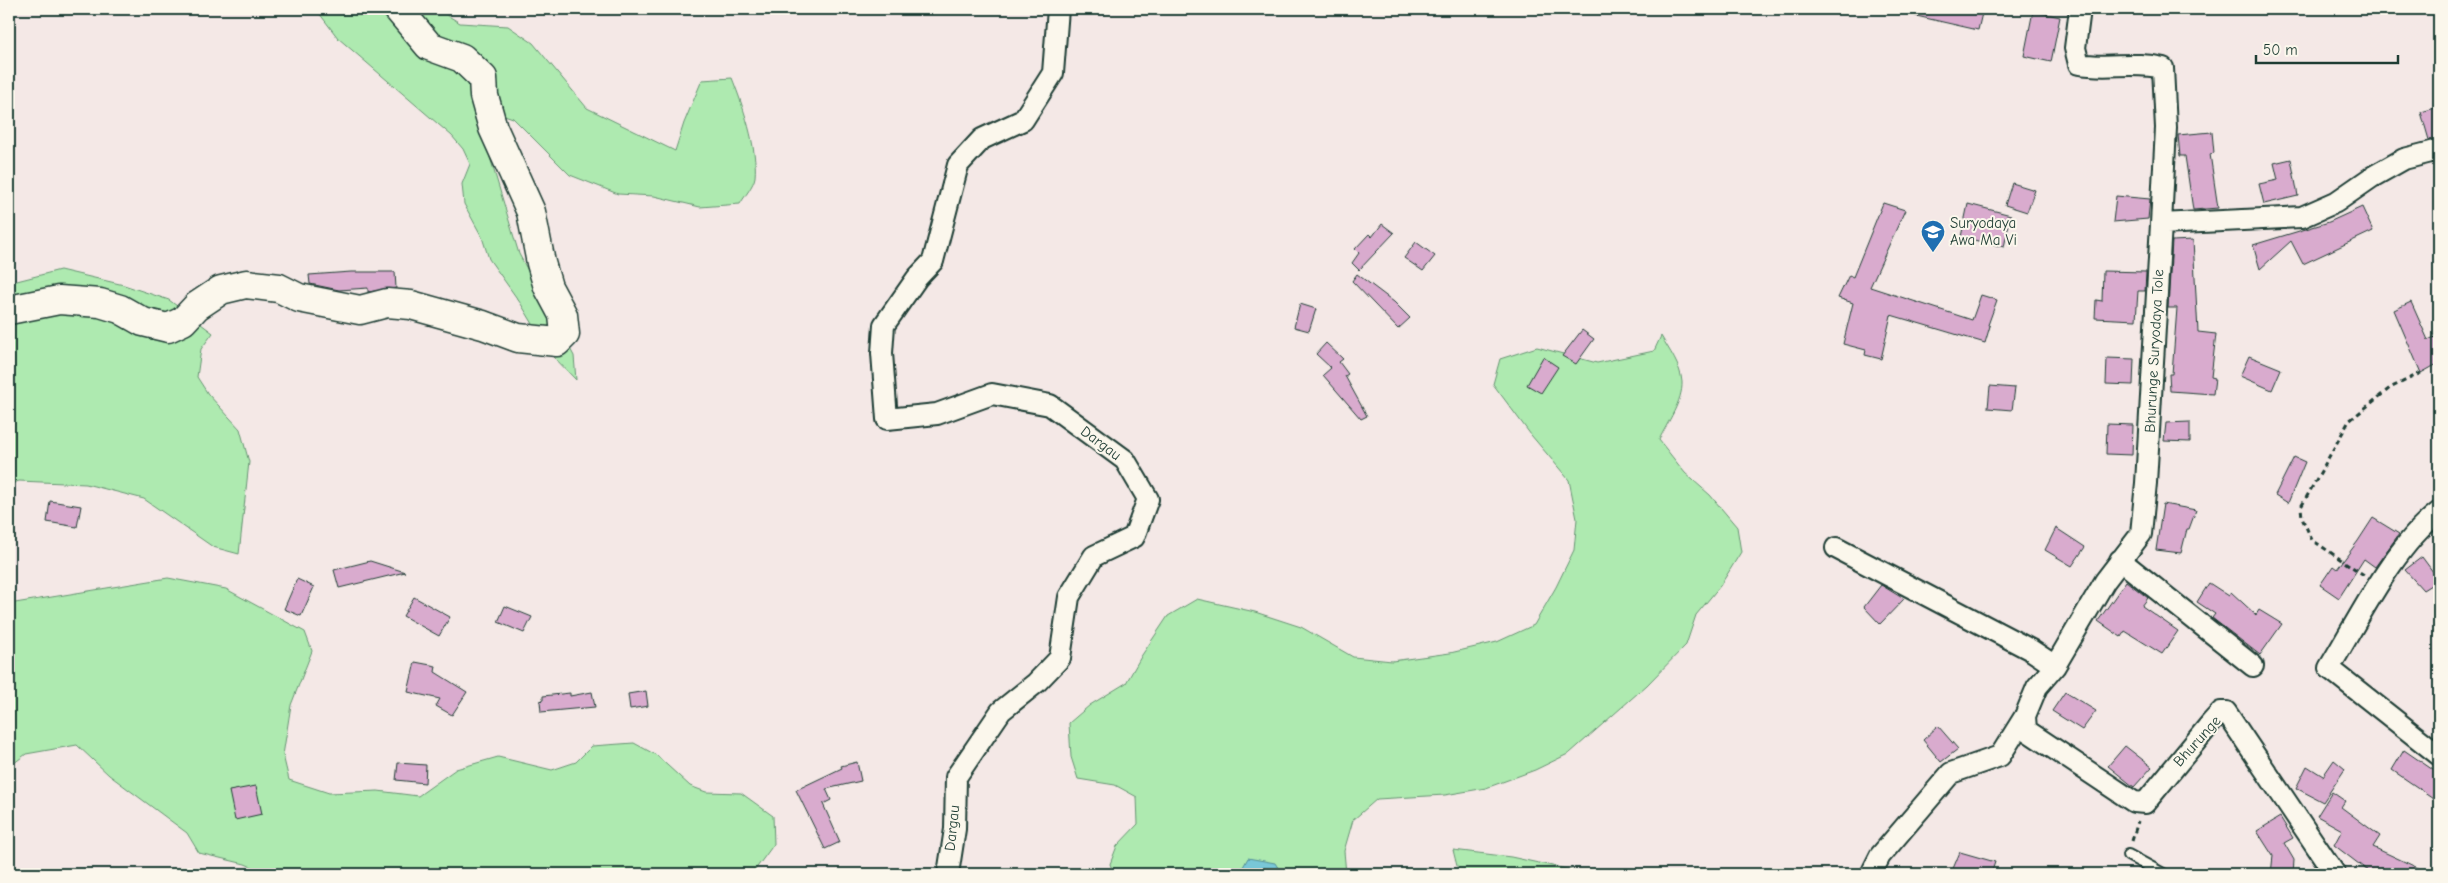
<svg xmlns="http://www.w3.org/2000/svg" width="2448" height="883" viewBox="0 0 2448 883" font-family="'Comic Neue',sans-serif">
<style>
.green{fill:#aeeab0;stroke:#669472}
.water{fill:#79c7d7;stroke:#559096}
.building{fill:#d9abce;stroke:#1f3d34}
.lines{fill:none;stroke-linecap:round;stroke-linejoin:round}
.lane-casing{stroke:#1f3d34;stroke-width:14}
.street-casing{stroke:#1f3d34;stroke-width:24}
.secondary-casing{stroke:#1f3d34;stroke-width:31}
.path{stroke:#1f3d34;stroke-width:3;stroke-dasharray:5 4;stroke-linecap:butt}
.lane{stroke:#fbf7ec;stroke-width:10}
.street{stroke:#fbf7ec;stroke-width:20}
.secondary{stroke:#fbf7ec;stroke-width:28}
.labels{text-anchor:middle;dominant-baseline:central;stroke-width:4;stroke-linejoin:round;paint-order:stroke}
.poi-label{font-size:15px;fill:#1f3d34;stroke:#fbf7ec;text-anchor:start}
.street-label{font-size:15px;fill:#1f3d34;stroke:#fbf7ec}
</style>
<rect width="100%" height="100%" fill="#f4e8e6"/>
<filter id="ink" filterUnits="userSpaceOnUse"><feTurbulence type="fractalNoise" baseFrequency=".02" numOctaves="2"/><feDisplacementMap in="SourceGraphic" scale="10" xChannelSelector="R" yChannelSelector="G"/><feConvolveMatrix kernelMatrix="1 2 1 2 8 2 1 2 1" color-interpolation-filters="sRGB"/></filter>
<g filter="url(#ink)">
<path class="green" d="M 316,9 L 437,9 L 460,23 L 508,26 L 533,43 L 587,108 L 675,151 L 684,123 L 702,80 L 732,78 C 742,103 758,149 755,177 C 754,185 744,197 740,204 L 700,207 L 654,196 L 618,194 L 570,175 L 513,118 L 487,109 L 483,134 L 519,254 L 574,356 L 576,380 L 551,354 L 521,304 L 489,259 L 482,237 L 464,204 L 462,184 L 470,164 L 463,149 L 452,136 L 338,38 Z
M 60,270 L 124,285 L 169,300 L 213,333 L 201,349 L 197,377 L 208,394 L 240,429 L 249,462 L 239,554 L 213,547 L 144,499 L 86,484 L 19,481 L 9,485 L 9,283 Z
M 1661,336 C 1669,350 1681,366 1682,382 C 1683,401 1667,423 1659,440 L 1685,473 L 1710,495 L 1737,527 L 1741,552 L 1720,586 L 1696,615 L 1686,645 L 1647,685 L 1570,753 L 1535,770 L 1486,788 L 1445,795 L 1377,799 L 1353,820 L 1344,851 L 1346,874 L 1114,874 L 1110,864 L 1117,846 L 1138,824 L 1137,797 L 1115,785 L 1078,779 L 1071,757 L 1069,723 L 1090,705 L 1126,683 L 1142,655 L 1168,616 L 1197,599 L 1255,612 L 1301,627 L 1353,657 L 1392,661 L 1450,653 L 1497,642 L 1534,625 L 1556,587 L 1574,550 L 1577,519 L 1569,480 L 1531,435 L 1493,384 L 1500,359 L 1537,347 L 1597,363 L 1654,351 Z
M 168,578 L 226,589 L 305,632 L 312,651 L 291,705 L 283,755 L 289,780 L 329,793 L 378,791 L 418,796 L 456,769 L 498,757 L 552,770 L 576,762 L 592,746 L 634,743 L 656,755 L 690,786 L 706,792 L 741,793 L 773,816 L 774,844 L 752,874 L 496,874 L 494,872 L 472,874 L 268,874 L 245,864 L 199,853 L 187,833 L 109,775 L 77,745 L 26,754 L 9,767 L 9,604 Z
M 1453,850 L 1511,857 L 1589,874 L 1459,874 Z"/>
<path class="water" d="M 1248,858 L 1275,863 L 1282,874 L 1239,874 Z"/>
<path class="building" d="M 1913,9 L 1983,9 L 1978,30 L 1912,15 Z
M 2033,11 L 2060,17 L 2051,62 L 2024,56 Z
M 2439,107 L 2439,138 L 2429,140 L 2421,112 Z
M 2212,132 L 2214,153 L 2210,154 L 2218,208 L 2193,210 L 2185,156 L 2180,156 L 2178,135 Z
M 2291,159 L 2298,196 L 2264,204 L 2259,184 L 2278,180 L 2274,163 Z
M 2012,183 L 2035,190 L 2027,212 L 2005,205 Z
M 2116,196 L 2150,199 L 2148,219 L 2113,222 Z
M 1883,203 L 1905,210 L 1870,287 L 1972,320 L 1981,295 L 1997,300 L 1988,325 L 1990,326 L 1985,343 L 1891,315 L 1881,359 L 1865,355 L 1866,350 L 1843,344 L 1853,303 L 1838,298 L 1849,275 L 1853,277 Z
M 1968,204 L 2011,215 L 2004,247 L 1961,237 Z
M 2362,207 L 2373,231 L 2303,264 L 2291,241 L 2260,269 L 2253,245 L 2329,222 Z
M 1382,224 L 1394,233 L 1359,270 L 1352,263 L 1359,253 L 1355,249 L 1369,234 L 1372,237 Z
M 2193,240 L 2198,332 L 2216,334 L 2211,377 L 2215,378 L 2213,394 L 2170,391 L 2169,374 L 2172,374 L 2177,308 L 2168,308 L 2172,241 Z
M 1416,242 L 1435,256 L 1423,271 L 1404,258 Z
M 2103,271 L 2146,272 L 2145,291 L 2138,291 L 2136,320 L 2095,318 L 2096,300 L 2102,301 Z
M 351,272 L 395,272 L 396,288 L 368,292 L 368,288 L 339,290 L 310,284 L 309,275 Z
M 1357,274 L 1394,302 L 1410,318 L 1398,329 L 1352,281 Z
M 2411,302 L 2428,340 L 2439,335 L 2439,363 L 2421,373 L 2394,310 Z
M 1300,304 L 1316,309 L 1309,331 L 1294,327 Z
M 1582,330 L 1594,339 L 1576,364 L 1562,356 Z
M 1326,343 L 1343,359 L 1339,362 L 1348,374 L 1345,376 L 1367,416 L 1361,419 L 1323,375 L 1331,368 L 1316,354 Z
M 2249,356 L 2281,369 L 2272,390 L 2240,376 Z
M 1543,357 L 1558,367 L 1541,393 L 1527,385 Z
M 2107,358 L 2134,359 L 2133,385 L 2106,384 Z
M 1990,386 L 2015,388 L 2012,410 L 1988,408 Z
M 2190,422 L 2190,442 L 2164,441 L 2166,423 Z
M 2107,424 L 2133,425 L 2132,455 L 2106,454 Z
M 2294,457 L 2305,462 L 2288,503 L 2275,495 Z
M 50,501 L 81,506 L 77,527 L 47,522 Z
M 2163,504 L 2196,510 L 2189,529 L 2187,529 L 2181,553 L 2156,550 Z
M 2373,518 L 2399,534 L 2375,567 L 2364,559 L 2339,598 L 2320,585 L 2333,566 L 2337,569 L 2358,541 Z
M 2056,528 L 2085,547 L 2072,566 L 2045,550 Z
M 2422,557 L 2439,580 L 2423,590 L 2405,570 Z
M 370,561 L 405,572 L 339,588 L 334,570 Z
M 297,579 L 314,587 L 301,616 L 284,609 Z
M 2126,581 L 2148,598 L 2142,606 L 2178,631 L 2162,654 L 2125,631 L 2121,637 L 2098,621 Z
M 2209,583 L 2229,596 L 2231,592 L 2256,615 L 2259,610 L 2282,624 L 2260,655 L 2212,618 L 2215,614 L 2197,602 Z
M 1881,585 L 1904,599 L 1880,624 L 1864,607 Z
M 414,597 L 450,617 L 439,636 L 403,616 Z
M 505,606 L 532,617 L 524,633 L 498,622 Z
M 415,662 L 436,666 L 435,672 L 467,692 L 452,715 L 436,706 L 440,699 L 408,692 Z
M 646,691 L 648,706 L 630,709 L 628,694 Z
M 592,692 L 595,707 L 541,712 L 540,701 L 543,700 L 543,696 L 570,693 L 570,696 Z
M 2065,692 L 2096,711 L 2082,730 L 2052,711 Z
M 1938,726 L 1958,749 L 1941,762 L 1923,740 Z
M 2125,746 L 2152,767 L 2134,787 L 2108,766 Z
M 2404,750 L 2439,774 L 2439,802 L 2392,770 Z
M 2334,760 L 2345,769 L 2323,802 L 2296,788 L 2307,766 L 2323,776 Z
M 857,762 L 861,781 L 826,789 L 831,800 L 823,804 L 840,842 L 825,849 L 796,790 L 842,768 L 841,766 Z
M 398,763 L 426,765 L 425,783 L 396,780 Z
M 256,786 L 262,814 L 235,820 L 229,791 Z
M 2332,792 L 2345,801 L 2341,807 L 2380,836 L 2373,847 L 2431,874 L 2372,874 L 2334,845 L 2342,830 L 2317,816 Z
M 2280,817 L 2293,838 L 2284,843 L 2294,860 L 2293,874 L 2271,874 L 2273,856 L 2257,831 Z
M 1960,852 L 1995,862 L 1991,874 L 1961,874 L 1952,871 Z"/>
<g class="lines">
<defs>
<path id="lane" d="M 2128,855 L 2163,874"/>
<path id="street" d="M 2161,224 L 2302,217 L 2336,202 L 2372,177 L 2404,159 L 2439,150
M 2439,512 C 2393,547 2359,619 2329,668 L 2439,755
M 1836,548 L 2031,650 L 2055,666
M 2120,560 L 2253,666
M 2025,716 L 2026,730 L 2134,802 L 2145,803 L 2211,723 L 2221,712 L 2226,712 L 2335,874
M 948,874 L 955,829 L 956,777 L 1001,711 L 1036,683 L 1060,658 L 1069,597 L 1094,556 L 1134,537 L 1148,499 L 1125,460 L 1050,405 L 992,394 L 937,414 L 887,419 L 882,353 L 884,325 L 917,278 L 933,261 L 958,165 L 982,139 L 1023,120 L 1053,73 L 1058,9
M 1871,874 L 1880,856 L 1951,773 L 2000,756 L 2025,716 L 2037,687 L 2055,666 L 2105,581 L 2141,534 L 2146,483 L 2161,224 L 2166,128 L 2163,68 C 2134,61 2108,69 2079,64 L 2075,48 L 2080,9"/>
<path id="secondary" d="M 9,310 L 59,300 L 100,303 L 120,309 L 143,322 L 168,328 L 183,321 L 197,306 L 221,290 L 246,284 L 279,288 L 299,298 L 360,310 L 387,303 L 411,305 L 483,325 L 518,338 L 557,342 L 565,334 L 563,315 L 548,287 L 541,263 L 531,212 L 493,128 L 484,96 L 483,78 L 462,58 L 429,46 L 398,9"/>
</defs>
<use href="#lane" class="lane-casing"/>
<use href="#street" class="street-casing"/>
<use href="#secondary" class="secondary-casing"/>
<path class="path" d="M 2364,575 L 2312,540 L 2302,518 L 2301,507 L 2349,421 L 2390,388 L 2421,373
M 2132,841 L 2138,821"/>
<use href="#lane" class="lane"/>
<use href="#street" class="street"/>
<use href="#secondary" class="secondary"/>
</g>
</g>
<defs>
<symbol id="school-pin" viewBox="-11 -11 22 30"><path d="M0 17L-7.5 6A9.5 9.5 0 1 1 7.5 6Z" fill="#1f6fb2" stroke="#fbf7ec"/><path d="M0-5L7-2L0 1L-7-2ZM-4 1L0 2.5L4 1V4Q0 6-4 4Z" fill="#fff"/></symbol>
</defs>
<g fill-rule="evenodd">
<use href="#school-pin" x="1919" y="218" width="28" height="38"/>
</g>
<g class="labels">
<g class="poi-label">
<text x="1950" y="223">Suryodaya<tspan x="1950" dy="17">Awa Ma Vi</tspan></text>
</g>
<g class="street-label">
<text transform="translate(2154 351) rotate(-87)">Bhurunge Suryodaya Tole</text>
<text transform="translate(1101 443) rotate(37)">Dargau</text>
<text transform="translate(2197 741) rotate(-48)">Bhurunge</text>
<text transform="translate(952 828) rotate(-84)">Dargau</text>
</g>
</g>
<rect width="2448" height="883" fill="none" stroke="#fbf7ec" stroke-width="30"/>
<rect x="15" y="15" width="2418" height="853" fill="none" stroke="#1f3d34" stroke-width="2" filter="url(#ink)"/>
<path d="M2256 55v8h142v-8" fill="none" stroke="#1f3d34" stroke-width="2.5"/>
<text x="2263" y="55" font-size="15" fill="#1f3d34" stroke="#fbf7ec" stroke-width="4" paint-order="stroke">50 m</text>
</svg>
